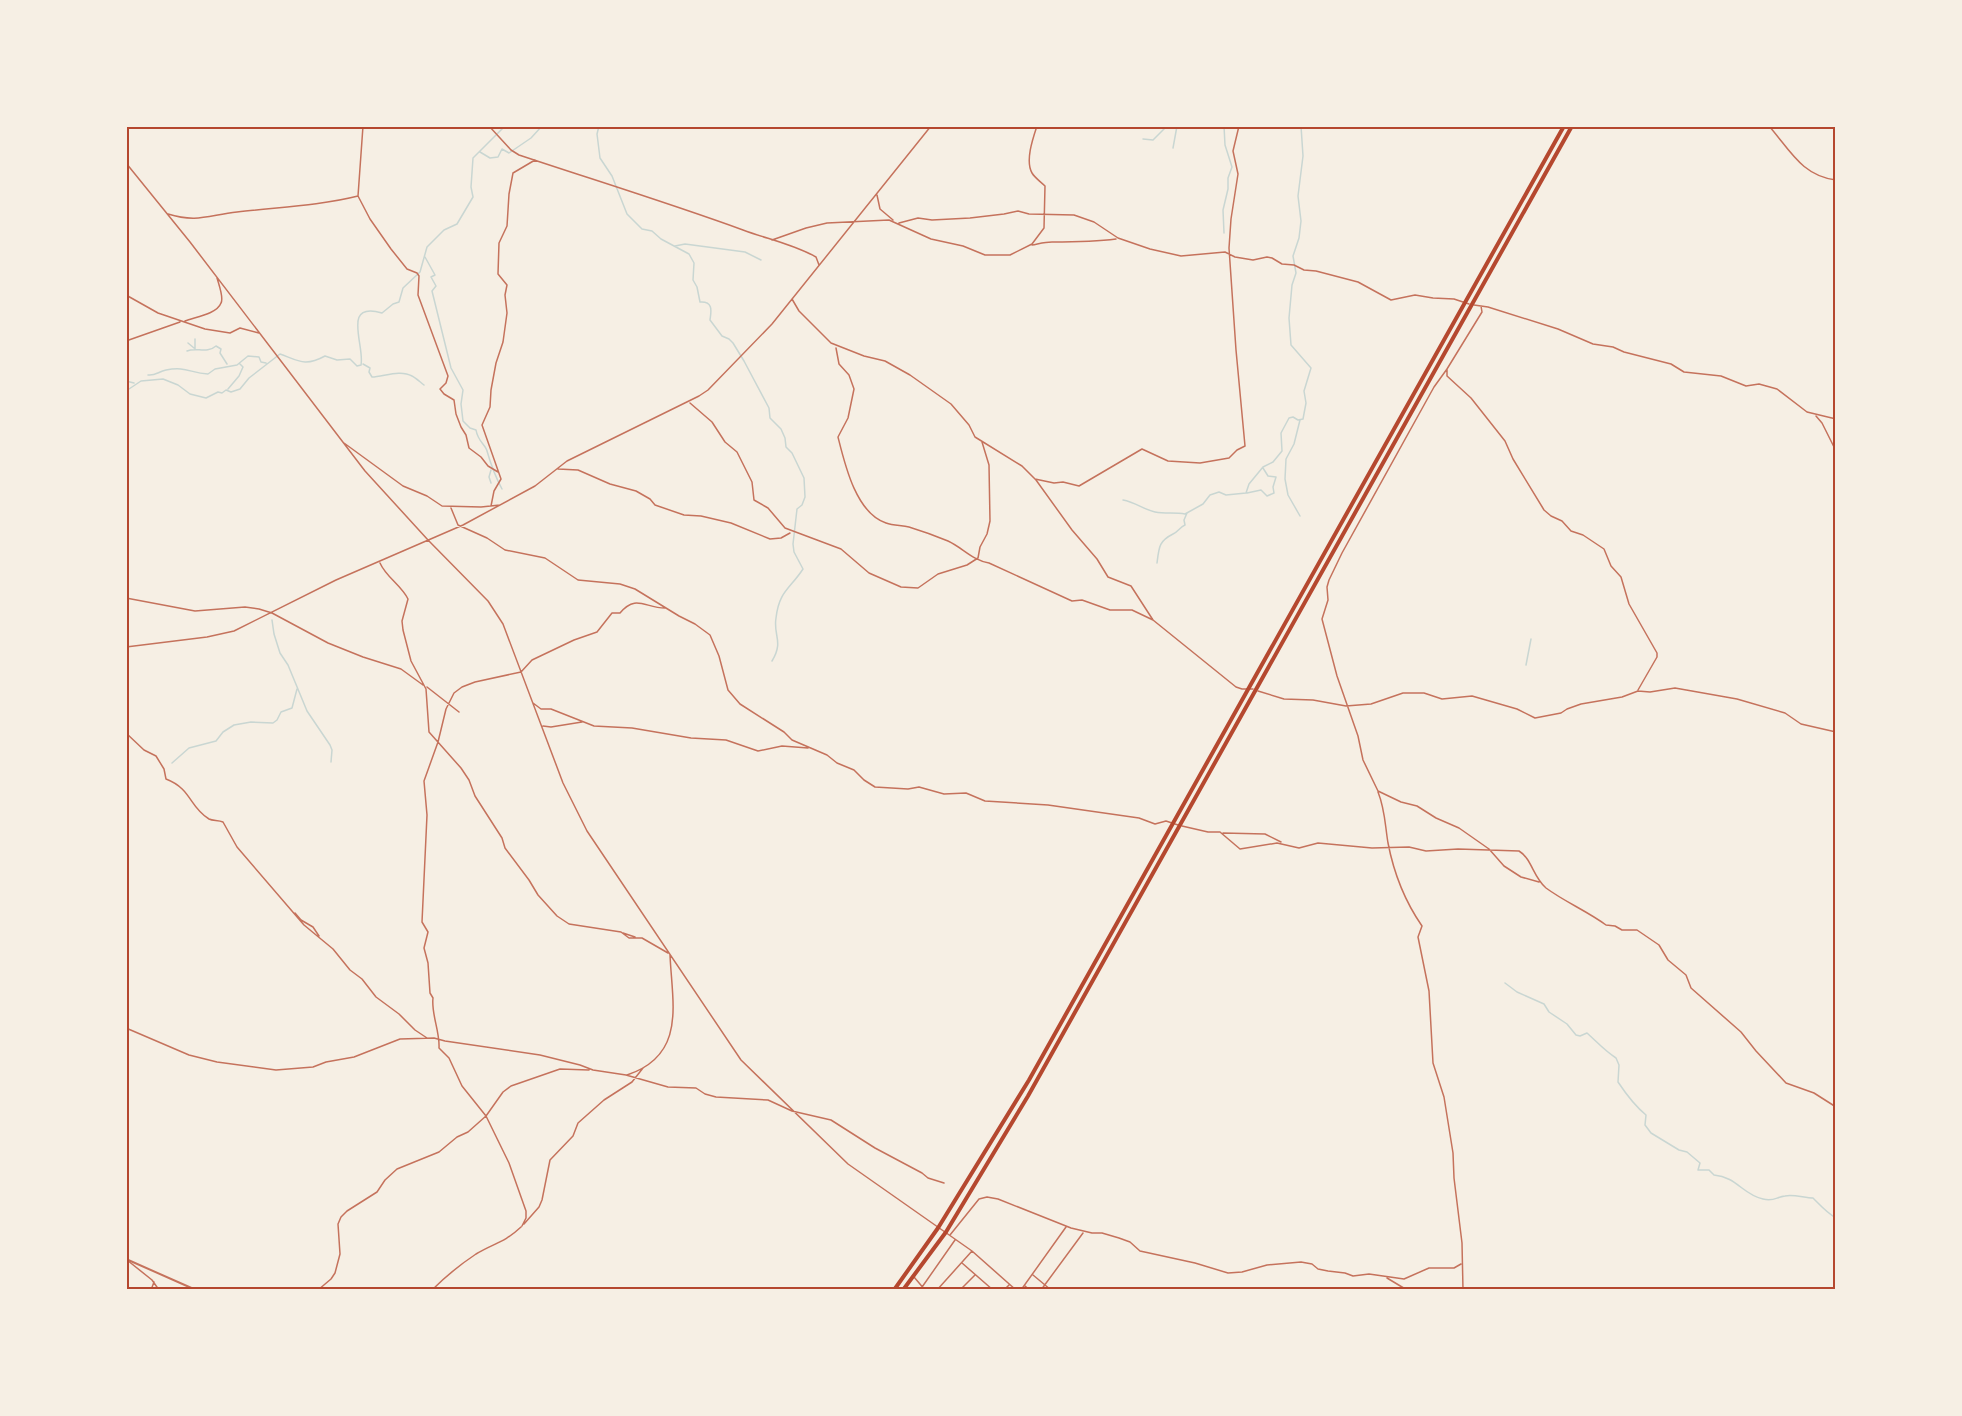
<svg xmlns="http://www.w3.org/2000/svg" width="1962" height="1416" viewBox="0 0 1962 1416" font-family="'Space Grotesk',sans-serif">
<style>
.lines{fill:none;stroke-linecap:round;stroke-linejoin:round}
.stream{stroke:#c9d6d2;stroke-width:1.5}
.minor{stroke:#c5725c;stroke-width:1.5}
.tertiary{stroke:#c5725c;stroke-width:2}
.trunk{stroke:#b5482f;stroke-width:4}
.neatline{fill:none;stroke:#b5482f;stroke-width:2}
</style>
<rect width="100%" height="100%" fill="#f6efe4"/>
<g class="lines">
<path class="stream" d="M 599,126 L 597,134 L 600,158 L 612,176 L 627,214 L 642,229 L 652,231 L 661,239 L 689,254 L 694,263 L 693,280 L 697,287 L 700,302 C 714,301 711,312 710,320 L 722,336 L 729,339 L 733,343 L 744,361 L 769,408 L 770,418 L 781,429 L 785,438 L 786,447 L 792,453 L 804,478 L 805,497 L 802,505 L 797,509 L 793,544 L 794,552 L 803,569 C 790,589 779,591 776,618 C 773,636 784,641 772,661
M 1224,126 L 1225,145 L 1232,167 L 1228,178 L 1228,189 L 1223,210 L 1224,233
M 1143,139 L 1153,140 L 1167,126
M 1173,148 L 1177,126
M 480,152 L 490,158 L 498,157 L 502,149 L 509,153 L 531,138 L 542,126
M 675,246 L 685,244 L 745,252 L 761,260
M 425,257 L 435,275 L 431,277 L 436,286 L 432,291 L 451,368 L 463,390 L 461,404 L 463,421 L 470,428 L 476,430 C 478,442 486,445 487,451 C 491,465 495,476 502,489
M 195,339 L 195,349
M 188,343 L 194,348
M 187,351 C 196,347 207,354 216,346 L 221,349 L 220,353 L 227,364
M 363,364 L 370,368 L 369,372 L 372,377 C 383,377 400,369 412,376 C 416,378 420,382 424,385
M 148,375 C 155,376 158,372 166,370 C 186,366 190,373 208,374 L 215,369 L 237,365 L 248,356 L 259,357 L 261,362 L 266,363
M 126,381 L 134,383
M 228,389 L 239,376 L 243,367 L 240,364
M 126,391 L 141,381 L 163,379 L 178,385 L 190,394 L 206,398 L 218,392 L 222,393 L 226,390 L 231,392 L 240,389 L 249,378 L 280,354 C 299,361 305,367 325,356 L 337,360 L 350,359 L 357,366 L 361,365 C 365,345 341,301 382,313 L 393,304 L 399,302 L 403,288 L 420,272 L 427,247 L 444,230 L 457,224 L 473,197 L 471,187 L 473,158 L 505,126
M 1300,420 L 1294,444 L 1286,459 L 1285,479 L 1288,495 L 1300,516
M 491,470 L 489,477 L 491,483
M 1247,493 L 1261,490 L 1267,496 L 1274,493 L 1273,487 L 1276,477 L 1268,476 L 1263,468
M 1123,500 C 1135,502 1145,510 1155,512 C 1166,514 1175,512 1185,514 L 1203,504 L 1210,495 L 1219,492 L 1226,495 L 1246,493 L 1249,484 L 1263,467 L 1273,462 L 1282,451 L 1281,433 L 1289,418 L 1293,417 L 1298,420 L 1303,419 L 1306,403 L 1304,391 L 1311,368 L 1291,345 L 1289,318 L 1292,285 L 1296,273 L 1293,256 L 1299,238 L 1301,221 L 1298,196 L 1303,156 L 1301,126
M 1157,563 C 1159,547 1159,541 1173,534 C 1178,532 1180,527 1185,525 L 1184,520 L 1187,513
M 272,620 L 274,634 L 280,653 L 288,665 L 307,711 L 330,745 L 332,750 L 331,762
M 1526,665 L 1531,639
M 172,763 L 189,748 L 216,741 L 223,732 L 234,725 L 251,722 L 273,723 L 277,720 L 281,712 L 292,708 L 297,689
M 1505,983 L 1517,992 L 1544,1004 L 1549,1012 L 1567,1024 L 1576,1035 L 1580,1036 L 1587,1033 C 1597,1042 1605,1051 1616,1058 L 1619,1065 L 1618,1082 C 1626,1094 1635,1106 1646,1115 L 1645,1125 L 1651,1133 L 1679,1150 L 1687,1152 L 1700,1163 L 1698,1170 L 1709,1170 L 1714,1175 C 1737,1177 1743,1195 1763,1199 C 1774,1202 1776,1197 1785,1196 C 1793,1194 1805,1198 1813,1198 C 1821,1206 1827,1213 1836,1218"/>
<path class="minor" d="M 363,126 L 358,196 L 370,219 L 391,249 L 407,269 L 417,273 L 419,276 L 418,295 L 448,376 L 446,383 L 440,389 L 444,394 L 454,400 L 456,414 L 461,427 L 466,435 L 469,448 L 481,457 L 488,466 L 498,472
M 489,126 L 511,150 L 519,155 C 594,180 669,203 743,230 C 767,239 793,244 816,257 L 819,265
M 1769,126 C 1790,150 1802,176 1836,180
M 126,163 L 190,242 L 365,471 L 428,540 L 488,601 L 503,624 L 563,783 L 587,831 L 741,1060 L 848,1164 L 972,1251 L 1016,1290
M 877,195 L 880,209 L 893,220
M 168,214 C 197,223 209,215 237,212 C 278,207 318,206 358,196
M 899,223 L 918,218 L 932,220 L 970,218 L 1004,214 L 1018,211 L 1029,214 L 1074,215 L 1094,222 L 1118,238 L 1150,249 L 1181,256 L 1225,252 L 1235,257 L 1253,260 L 1267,257 L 1272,258 L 1282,264 L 1294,265 L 1304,270 L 1316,271 L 1358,282 L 1391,300 L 1415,295 L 1433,298 L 1454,299 L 1469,304
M 772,240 L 806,228 L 827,223 L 889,220 L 931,239 L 963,246 L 985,255 L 1010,255 L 1032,244 L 1044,228 L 1045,186 C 1041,182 1035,178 1032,173 C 1025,161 1033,138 1037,126
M 1032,245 C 1038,244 1045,242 1052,242 C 1073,242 1094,242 1116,239
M 126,295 L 158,313 L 205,329 L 230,333 L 240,328 L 259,333
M 792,299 L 799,311 L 831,343 L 864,356 L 885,361 L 910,375 L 951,404 L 969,425 L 975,437 L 1022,466 L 1036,480 L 1072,530 L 1097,559 L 1108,577 L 1131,586 L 1153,620 L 1236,687 L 1242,689 L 1253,689
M 1474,305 L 1488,307 L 1558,329 L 1593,344 L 1613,347 L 1624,352 L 1671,364 L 1684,372 L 1721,376 L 1746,386 L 1759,384 L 1777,389 L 1807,412 L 1836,419
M 1481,306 L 1482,312 L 1447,369 L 1447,376 L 1471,398 L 1505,441 L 1513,459 L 1544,510 L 1551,516 L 1562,521 L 1571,531 L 1583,535 L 1604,549 L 1611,566 L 1621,577 L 1629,604 L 1657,653 L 1657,657 L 1638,690
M 185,321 C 195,317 217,314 221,303 C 224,298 219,285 217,278
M 126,341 L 180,322
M 836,348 L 839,364 L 849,375 L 854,389 L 848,418 L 838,437 C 845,465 856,513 886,523 C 894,526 902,525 909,527 C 922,531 936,536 948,541 C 963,548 972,560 989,563 L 1072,601 L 1082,600 L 1110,610 L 1132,610 L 1153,620
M 1447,369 L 1434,387 L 1342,553 L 1329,580 L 1327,587 L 1328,600 L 1322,619 L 1337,676 L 1358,736 L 1363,760 L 1378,791 L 1401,802 L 1417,806 L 1436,818 L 1459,828 L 1489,849 L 1504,866 L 1521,877 L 1539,882
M 690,403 L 712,422 L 725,442 L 737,452 L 752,482 L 754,500 L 768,508 L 785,528 L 841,549 L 869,573 L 901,587 L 918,588 L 938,574 L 967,565 L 978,558 L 980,547 L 987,534 L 990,521 L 989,465 L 982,442
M 1816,416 L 1822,423 L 1836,451
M 344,443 L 403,486 L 427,496 L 442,506 L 481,507 L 500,505
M 558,469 L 578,470 L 610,484 L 636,491 L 650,499 L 655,505 L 684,515 L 701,516 L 731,523 L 770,539 L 781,538 L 790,533
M 1035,479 L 1054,483 L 1063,482 L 1079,486 L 1142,449 L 1168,461 L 1200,463 L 1229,458 L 1237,450 L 1245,446 L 1236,350 L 1229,248 L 1231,219 L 1238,174 L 1233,151 L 1239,126
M 491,506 L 494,491 L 501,479 L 482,425 L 490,407 L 491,390 L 496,363 L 503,342 L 507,313 L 505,295 L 507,285 L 498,274 L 499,243 L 507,226 L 509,194 L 513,173 L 535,160
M 451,508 L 458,525 L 487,538 L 505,550 L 545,558 L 578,580 L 620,584 L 635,589 L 679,616 L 695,624 L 710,635 L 719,656 L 728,690 L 740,704 L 784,732 L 792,740 L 827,755 L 837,763 L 854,770 L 864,780 L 875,787 L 908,789 L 919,787 L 944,794 L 966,793 L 985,801 L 1048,805 L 1139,818 L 1155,824 L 1166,821 L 1178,825
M 380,563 C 386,577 401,585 408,599 L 402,621 L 403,630 L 411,661 L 426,689 L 429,732 L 461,768 L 469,780 L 475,796 L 502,838 L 505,848 L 529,880 L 538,895 L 557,916 L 569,924 L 621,932 L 629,938 L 642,938 L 668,953
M 126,598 L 195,611 L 245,607 L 259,609 L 272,613 L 328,643 L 363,657 L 401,669 L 423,685
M 126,647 L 207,637 L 234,631 L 336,580 L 463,525 L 535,486 L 567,461 L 699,396 L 708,390 L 772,324 L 931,126
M 427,687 L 459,712
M 1258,691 L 1284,699 L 1313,700 L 1346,706 L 1371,704 L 1403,693 L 1424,693 L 1442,699 L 1472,696 L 1517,709 L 1535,718 L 1561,713 L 1567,709 L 1581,704 L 1622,697 L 1638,691 L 1650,692 L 1675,688 L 1737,699 L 1785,713 L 1801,724 L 1836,732
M 533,703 L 541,709 L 551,709 L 594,726 L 632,728 L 691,738 L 726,740 L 758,751 L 782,746 L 808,748
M 543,726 L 551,727 L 582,722
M 126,733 L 144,750 L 156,756 L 164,769 L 166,779 C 192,789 189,807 209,819 C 213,821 218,820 223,822 L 237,847 L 304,925 L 333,949 L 350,970 L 362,979 L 376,997 L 399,1014 L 415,1030 L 427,1038
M 1378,792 C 1385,809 1385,825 1388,843 C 1394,874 1404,900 1422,926 L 1418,937 L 1429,991 L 1433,1063 L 1444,1097 L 1453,1153 L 1454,1178 L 1462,1243 L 1463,1290
M 1182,826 L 1208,832 L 1220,832 L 1240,849 L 1277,843 L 1299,848 L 1318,843 L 1372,848 L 1409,847 L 1426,851 L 1458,849 L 1519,851 C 1532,859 1533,877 1546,888 C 1565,902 1587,911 1606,925 L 1615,926 L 1622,930 L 1637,930 L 1659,945 L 1668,960 L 1686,975 L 1691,988 L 1741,1032 L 1756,1051 L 1786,1083 L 1814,1093 L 1836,1107
M 1223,833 L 1265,834 L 1281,842
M 295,913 L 301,920 L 313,927 L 319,936
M 623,933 L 635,937
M 126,1028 L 189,1055 L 217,1062 L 276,1070 L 313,1067 L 326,1062 L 354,1057 L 400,1039 L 434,1038 L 445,1041 L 540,1055 L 580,1065 L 593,1070 L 626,1075 L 668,1087 L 696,1088 L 705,1094 L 716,1097 L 768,1100 L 792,1111 L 831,1120 L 875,1148 L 922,1173 L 928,1178 L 944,1183
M 627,1075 C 687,1055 672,1003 670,955
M 524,1224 L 539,1207 L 542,1200 L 550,1160 L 573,1136 L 578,1123 L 604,1100 L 632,1082 L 643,1068
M 522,1226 L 526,1218 L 526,1211 L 509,1163 L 486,1116 L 462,1086 L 449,1058 L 439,1048 C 440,1031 431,1014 433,998 L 430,993 L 428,963 L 424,948 L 428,932 L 422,922 L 427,815 L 424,781 L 438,742 L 446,709 L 454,693 L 462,687 L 475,682 L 521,672 L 532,660 L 574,640 L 597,632 L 612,613 L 620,613 C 636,594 645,608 665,608
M 950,1235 L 979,1199 L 987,1197 L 998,1199 L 1071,1228 L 1092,1233 L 1102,1233 L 1119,1238 L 1130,1242 L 1140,1251 L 1195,1263 L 1228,1273 L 1242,1272 L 1267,1265 L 1301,1262 L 1312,1264 L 1318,1269 L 1328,1271 L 1345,1273 L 1353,1276 L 1369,1274 L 1404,1279 L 1429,1268 L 1454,1268 L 1461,1264
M 127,1260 L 152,1280 L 159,1290
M 962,1263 L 993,1290
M 1033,1275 L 1051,1290
M 914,1277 L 925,1290
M 1387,1278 L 1407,1290
M 1025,1286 L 1030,1290
M 151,1290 L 154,1282
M 318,1290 L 331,1279 L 335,1273 L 340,1254 L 338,1224 L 341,1217 L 347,1211 L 377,1192 L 385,1180 L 397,1169 L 439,1152 L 457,1137 L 468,1132 L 486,1116 L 503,1092 L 511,1086 L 560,1069 L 589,1070
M 432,1290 C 445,1277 461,1264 476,1254 C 494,1243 504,1243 521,1227
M 920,1290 L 955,1240
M 937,1290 L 972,1251
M 960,1290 L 975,1275
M 1004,1290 L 1009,1285
M 1021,1290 L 1066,1227
M 1041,1290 L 1083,1233"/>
<path class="tertiary" d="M 126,1259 L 196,1290"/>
<path class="trunk" d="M 894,1290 L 938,1228 L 1029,1080 L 1564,126
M 903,1290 L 946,1232 L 1028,1096 L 1572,126"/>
</g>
<rect width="1962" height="1416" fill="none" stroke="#f6efe4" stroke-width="255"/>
<rect x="128" y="128" width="1706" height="1160" class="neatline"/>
</svg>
